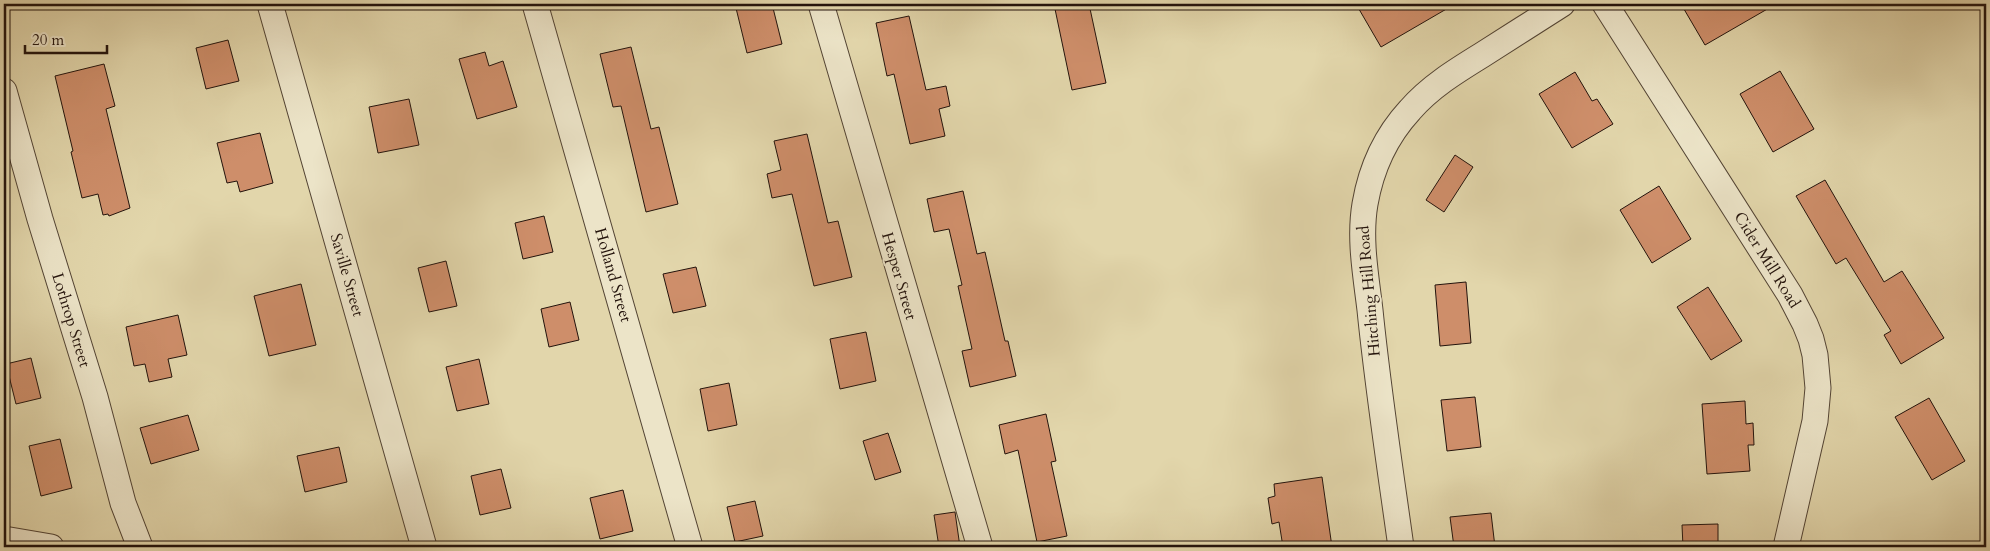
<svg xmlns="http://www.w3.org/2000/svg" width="1990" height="551" viewBox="0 0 1990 551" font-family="Cardo,serif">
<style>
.building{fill:#ce8e6a;stroke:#23130c}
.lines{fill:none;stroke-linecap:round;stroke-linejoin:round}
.minor-casing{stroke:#534434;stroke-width:27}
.minor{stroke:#ece4c8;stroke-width:25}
.labels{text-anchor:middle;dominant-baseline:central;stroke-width:4;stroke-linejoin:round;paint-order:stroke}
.street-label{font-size:16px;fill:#23130c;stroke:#ece4c8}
</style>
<rect width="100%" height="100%" fill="#e2d6ab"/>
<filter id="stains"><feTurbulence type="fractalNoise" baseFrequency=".004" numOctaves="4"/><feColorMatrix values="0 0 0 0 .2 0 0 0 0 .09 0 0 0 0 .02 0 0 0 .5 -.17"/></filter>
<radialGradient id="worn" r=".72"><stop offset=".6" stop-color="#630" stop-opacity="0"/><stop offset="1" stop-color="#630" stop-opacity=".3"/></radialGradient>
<path class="building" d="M 735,4 L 772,4 L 782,44 L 747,53 Z
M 1081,4 L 1089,4 L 1106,83 L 1072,90 L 1055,9 Z
M 1356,4 L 1455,4 L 1381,47 Z
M 1681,4 L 1776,4 L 1705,45 Z
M 909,16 L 926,90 L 946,86 L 950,106 L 939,109 L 945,136 L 910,144 L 894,74 L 887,76 L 876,23 Z
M 228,40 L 239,81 L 206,89 L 196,48 Z
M 631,47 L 651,129 L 659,127 L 678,204 L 646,212 L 621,106 L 613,107 L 600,54 Z
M 485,52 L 489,66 L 503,61 L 517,107 L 477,119 L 459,59 Z
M 104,64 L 115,106 L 106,109 L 130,208 L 109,216 L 108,214 L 103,215 L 98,194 L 82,198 L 71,152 L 73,151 L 55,76 Z
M 1780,71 L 1814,129 L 1773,152 L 1740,94 Z
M 1575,72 L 1592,101 L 1597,99 L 1613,124 L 1572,148 L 1539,94 Z
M 409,99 L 419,145 L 378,153 L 369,107 Z
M 260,133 L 273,183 L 240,192 L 237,181 L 227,183 L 217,143 Z
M 807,134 L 828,223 L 838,221 L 852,277 L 814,286 L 792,194 L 772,198 L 767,174 L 781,170 L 774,141 Z
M 1455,155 L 1473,167 L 1444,212 L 1426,200 Z
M 1825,180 L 1884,282 L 1902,271 L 1944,338 L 1901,364 L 1884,335 L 1891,331 L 1846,258 L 1836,264 L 1796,196 Z
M 1659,186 L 1691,239 L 1652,263 L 1620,210 Z
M 963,191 L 977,254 L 985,252 L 1005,341 L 1008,341 L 1016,376 L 970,387 L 962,351 L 972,349 L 958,286 L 962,285 L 949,229 L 934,232 L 927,199 Z
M 544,216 L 553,252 L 523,259 L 515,223 Z
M 446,261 L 457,306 L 429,312 L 418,268 Z
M 696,267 L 706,306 L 673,313 L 663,274 Z
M 1466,282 L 1471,343 L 1440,346 L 1435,285 Z
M 301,284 L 316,345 L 269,356 L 254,296 Z
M 1708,287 L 1742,341 L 1711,360 L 1677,307 Z
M 570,302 L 579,340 L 549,347 L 541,309 Z
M 178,315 L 187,355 L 168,359 L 172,377 L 149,382 L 145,364 L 134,366 L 126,327 Z
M 866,332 L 876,381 L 840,389 L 830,339 Z
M 31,358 L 41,398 L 16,404 L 6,364 Z
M 479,359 L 489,404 L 457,411 L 446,367 Z
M 729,383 L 737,425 L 708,431 L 700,389 Z
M 1475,397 L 1481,447 L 1447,451 L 1441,400 Z
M 1929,398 L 1965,461 L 1932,480 L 1895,417 Z
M 1745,401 L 1746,424 L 1753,423 L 1754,445 L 1748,445 L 1750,471 L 1707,474 L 1702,404 Z
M 1046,414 L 1056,461 L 1051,462 L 1067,536 L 1037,542 L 1018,450 L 1005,454 L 999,425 Z
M 188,415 L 199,450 L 151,464 L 140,428 Z
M 888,433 L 901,472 L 875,480 L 863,441 Z
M 60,439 L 72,488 L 41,496 L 29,446 Z
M 339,447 L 347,482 L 305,492 L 297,456 Z
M 501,469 L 511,508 L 480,515 L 471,476 Z
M 1322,477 L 1332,547 L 1283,547 L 1279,522 L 1272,524 L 1268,498 L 1275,496 L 1274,484 Z
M 623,490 L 633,531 L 600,539 L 590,498 Z
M 755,501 L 763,536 L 735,542 L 727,507 Z
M 955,512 L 960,547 L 939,547 L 934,515 Z
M 1491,513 L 1495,547 L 1454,547 L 1450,517 Z
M 1718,524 L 1718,547 L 1683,547 L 1682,525 Z"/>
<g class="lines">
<defs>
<path id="minor" d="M 270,4 L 424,547
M 535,4 L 690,547
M 821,4 L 980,547
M 1605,4 L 1790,295 L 1805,324 L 1811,339 L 1815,355 L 1818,388 L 1815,421 L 1786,547
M 4,91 L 40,219 L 95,397 L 123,503 L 140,547
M 4,539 L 51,547
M 1401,547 C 1390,468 1378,390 1370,310 C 1366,276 1359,239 1365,204 C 1371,169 1386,136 1410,110 C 1430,87 1456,71 1482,55 C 1509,38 1535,21 1562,4"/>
</defs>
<use href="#minor" class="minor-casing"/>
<use href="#minor" class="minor"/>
</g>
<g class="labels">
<g class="street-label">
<text transform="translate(1767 260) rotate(58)">Cider Mill Road</text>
<text transform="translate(347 275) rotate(74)">Saville Street</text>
<text transform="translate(613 275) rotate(74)">Holland Street</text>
<text transform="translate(899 276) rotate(74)">Hesper Street</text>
<text transform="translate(1369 291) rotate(-95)">Hitching Hill Road</text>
<text transform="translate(71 320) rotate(73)">Lothrop Street</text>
</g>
</g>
<rect width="1990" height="551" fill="none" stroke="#e2d6ab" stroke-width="20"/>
<rect x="5" y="5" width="1980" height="541" fill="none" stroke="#23130c" stroke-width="2.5"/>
<rect x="10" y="10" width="1970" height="531" fill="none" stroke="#23130c"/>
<path d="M25 45v8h82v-8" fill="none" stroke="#23130c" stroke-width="2.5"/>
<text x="32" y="45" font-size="15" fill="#23130c" stroke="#ece4c8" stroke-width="4" paint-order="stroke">20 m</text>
<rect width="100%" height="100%" filter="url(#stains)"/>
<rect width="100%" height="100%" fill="url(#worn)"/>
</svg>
